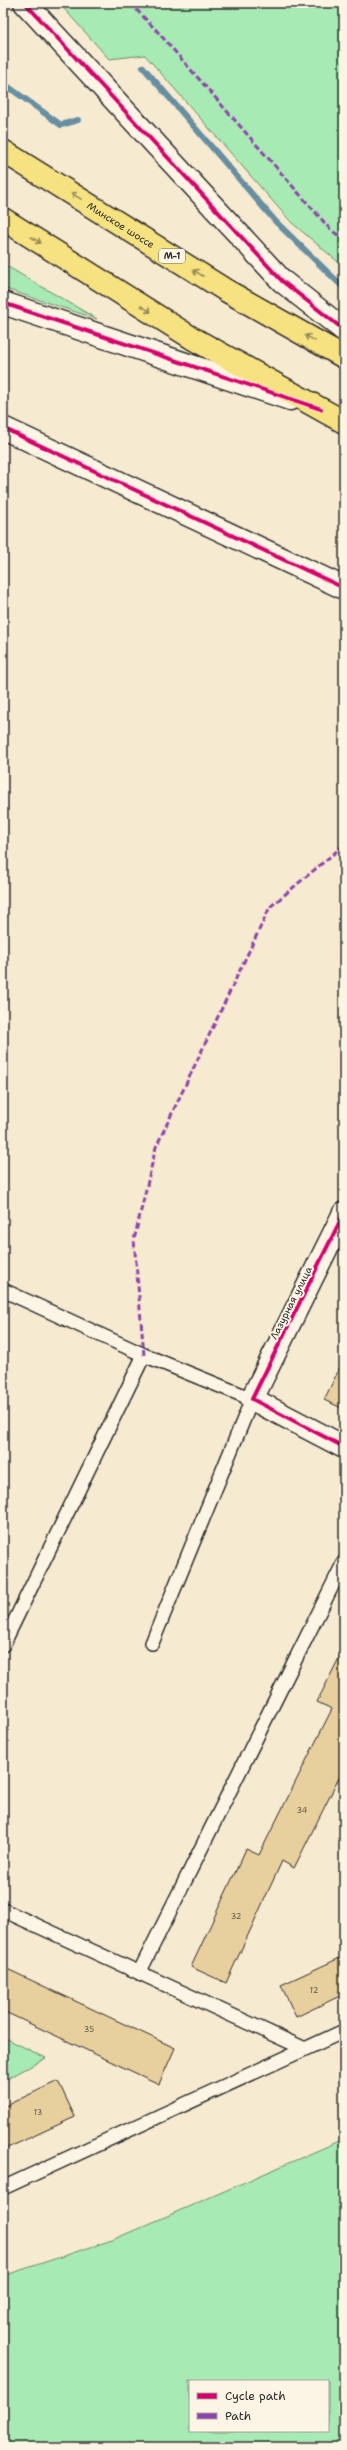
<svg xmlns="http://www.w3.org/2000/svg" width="347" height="2450" viewBox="0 0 347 2450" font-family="'Shantell Sans',sans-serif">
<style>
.green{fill:#a8eab3;stroke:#6a8a6f;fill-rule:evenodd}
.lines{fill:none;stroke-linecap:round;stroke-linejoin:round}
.stream{stroke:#678fa1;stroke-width:6}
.building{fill:#e8cf9e;stroke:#2b2b2b}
.service-casing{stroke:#2b2b2b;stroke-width:16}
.minor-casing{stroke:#2b2b2b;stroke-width:25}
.tertiary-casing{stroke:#2b2b2b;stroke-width:25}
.trunk-casing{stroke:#2b2b2b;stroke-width:25}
.service{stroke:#fcf5e5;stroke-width:13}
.minor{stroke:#fcf5e5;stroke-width:22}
.tertiary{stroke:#fcf5e5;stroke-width:22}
.trunk{stroke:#f7e281;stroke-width:22}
.quiet{stroke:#8e44ad;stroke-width:3;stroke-dasharray:6 3;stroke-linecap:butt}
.cycleway-casing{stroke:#fcf5e5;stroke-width:6}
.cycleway{stroke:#d6006c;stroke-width:4}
.oneway{stroke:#918656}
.labels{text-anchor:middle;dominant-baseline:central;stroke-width:4;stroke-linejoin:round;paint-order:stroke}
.number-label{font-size:8px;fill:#5a5448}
.shield{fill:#fcf5e5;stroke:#6a6863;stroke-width:1}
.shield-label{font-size:9px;font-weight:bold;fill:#2b2b2b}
.street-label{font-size:10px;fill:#2b2b2b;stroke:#fcf5e5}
</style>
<rect width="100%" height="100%" fill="#f6ead0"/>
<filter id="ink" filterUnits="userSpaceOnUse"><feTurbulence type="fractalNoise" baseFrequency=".025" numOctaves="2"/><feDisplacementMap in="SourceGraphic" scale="8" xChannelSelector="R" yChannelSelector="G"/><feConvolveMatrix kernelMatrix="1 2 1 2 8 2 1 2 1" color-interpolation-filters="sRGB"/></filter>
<g filter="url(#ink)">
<path class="green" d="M 59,3 L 344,3 L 344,267 L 291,222 L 145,55 L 109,59 Z
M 3,264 L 97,319 L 3,288 Z
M 3,2037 L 46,2058 L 3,2081 Z
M 344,2139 L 344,2447 L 3,2447 L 3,2276 L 112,2240 ZM 190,2381 L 328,2381 L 328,2431 L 190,2431 Z"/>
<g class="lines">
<path class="stream" d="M 143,67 L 276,222 L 344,288
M 3,83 L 61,125 L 78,120"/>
</g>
<path class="building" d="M 344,1359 L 344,1409 L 324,1400 Z
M 344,1648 L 344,1768 L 294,1868 L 282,1861 L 226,1983 L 191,1967 L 246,1849 L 259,1855 L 332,1709 L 317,1702 Z
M 344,1956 L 344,1994 L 296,2017 L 281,1985 Z
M 3,1967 L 175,2048 L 159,2084 L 3,2011 Z
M 58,2081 L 75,2117 L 3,2150 L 3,2107 Z"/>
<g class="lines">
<defs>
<path id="service" d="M 3,1290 L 144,1355 L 252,1399 L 152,1643
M 3,1645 L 144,1355
M 3,1910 L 305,2049
M 139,1973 L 344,1562
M 3,2188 L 344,2031"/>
<path id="minor" d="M 3,428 L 344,588
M 344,1213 L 252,1399 L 344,1447"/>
<path id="tertiary" d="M 25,3 L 282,281 L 344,330
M 3,303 L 290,399"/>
<g id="trunk">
<path id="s1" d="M 3,151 L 227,291 L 344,357"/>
<path d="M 3,219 L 192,338 L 344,422"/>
</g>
</defs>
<use href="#service" class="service-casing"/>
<use href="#minor" class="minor-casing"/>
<use href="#tertiary" class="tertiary-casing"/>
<use href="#trunk" class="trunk-casing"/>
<use href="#service" class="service"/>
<use href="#minor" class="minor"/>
<use href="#tertiary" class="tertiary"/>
<use href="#trunk" class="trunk"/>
<path class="quiet" d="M 130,3 L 157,31 L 330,229 L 344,240
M 144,1355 L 134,1240 L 156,1147 L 270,907 L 344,845"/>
<defs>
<path id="cycleway" d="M 25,3 L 282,281 L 344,330
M 3,303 L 321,409
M 3,428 L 344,588
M 344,1213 L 252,1399 L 344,1447"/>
</defs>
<use href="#cycleway" class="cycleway-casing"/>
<use href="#cycleway" class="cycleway"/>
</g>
<defs><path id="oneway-shaft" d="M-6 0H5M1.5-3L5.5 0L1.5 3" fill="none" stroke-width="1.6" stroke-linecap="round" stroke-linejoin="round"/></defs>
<g class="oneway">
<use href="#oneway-shaft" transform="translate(76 196) rotate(-148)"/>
<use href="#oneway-shaft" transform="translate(36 240) rotate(32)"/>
<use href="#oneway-shaft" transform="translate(198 273) rotate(-148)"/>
<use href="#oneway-shaft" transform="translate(146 309) rotate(32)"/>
<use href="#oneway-shaft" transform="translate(310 338) rotate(-151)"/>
</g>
</g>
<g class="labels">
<g class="number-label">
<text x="302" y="1810">34</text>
<text x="236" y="1916">32</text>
<text x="314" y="1990">12</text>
<text x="89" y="2029">35</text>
<text x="38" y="2112">13</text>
</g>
<rect class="shield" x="159" y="249" width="26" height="14" rx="3"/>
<g class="shield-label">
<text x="172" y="256">М-1</text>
</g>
<g class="street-label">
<text stroke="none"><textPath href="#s1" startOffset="139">Минское шоссе</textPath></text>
<text transform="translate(291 1303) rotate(-63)">Лазурная улица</text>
</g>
</g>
<rect width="347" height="2450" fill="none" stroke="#fcf5e5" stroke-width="16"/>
<rect x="8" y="8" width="331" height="2434" fill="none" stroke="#2b2b2b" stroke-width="1.5" filter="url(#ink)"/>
<rect x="189" y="2380" width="140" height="52" fill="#fcf5e5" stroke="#a8a49b"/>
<rect x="197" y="2393" width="20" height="6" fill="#d6006c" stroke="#a8a49b"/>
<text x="225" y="2400" font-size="12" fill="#2b2b2b">Cycle path</text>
<rect x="197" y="2413" width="20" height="6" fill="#8e44ad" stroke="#a8a49b"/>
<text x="225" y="2420" font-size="12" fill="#2b2b2b">Path</text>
</svg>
